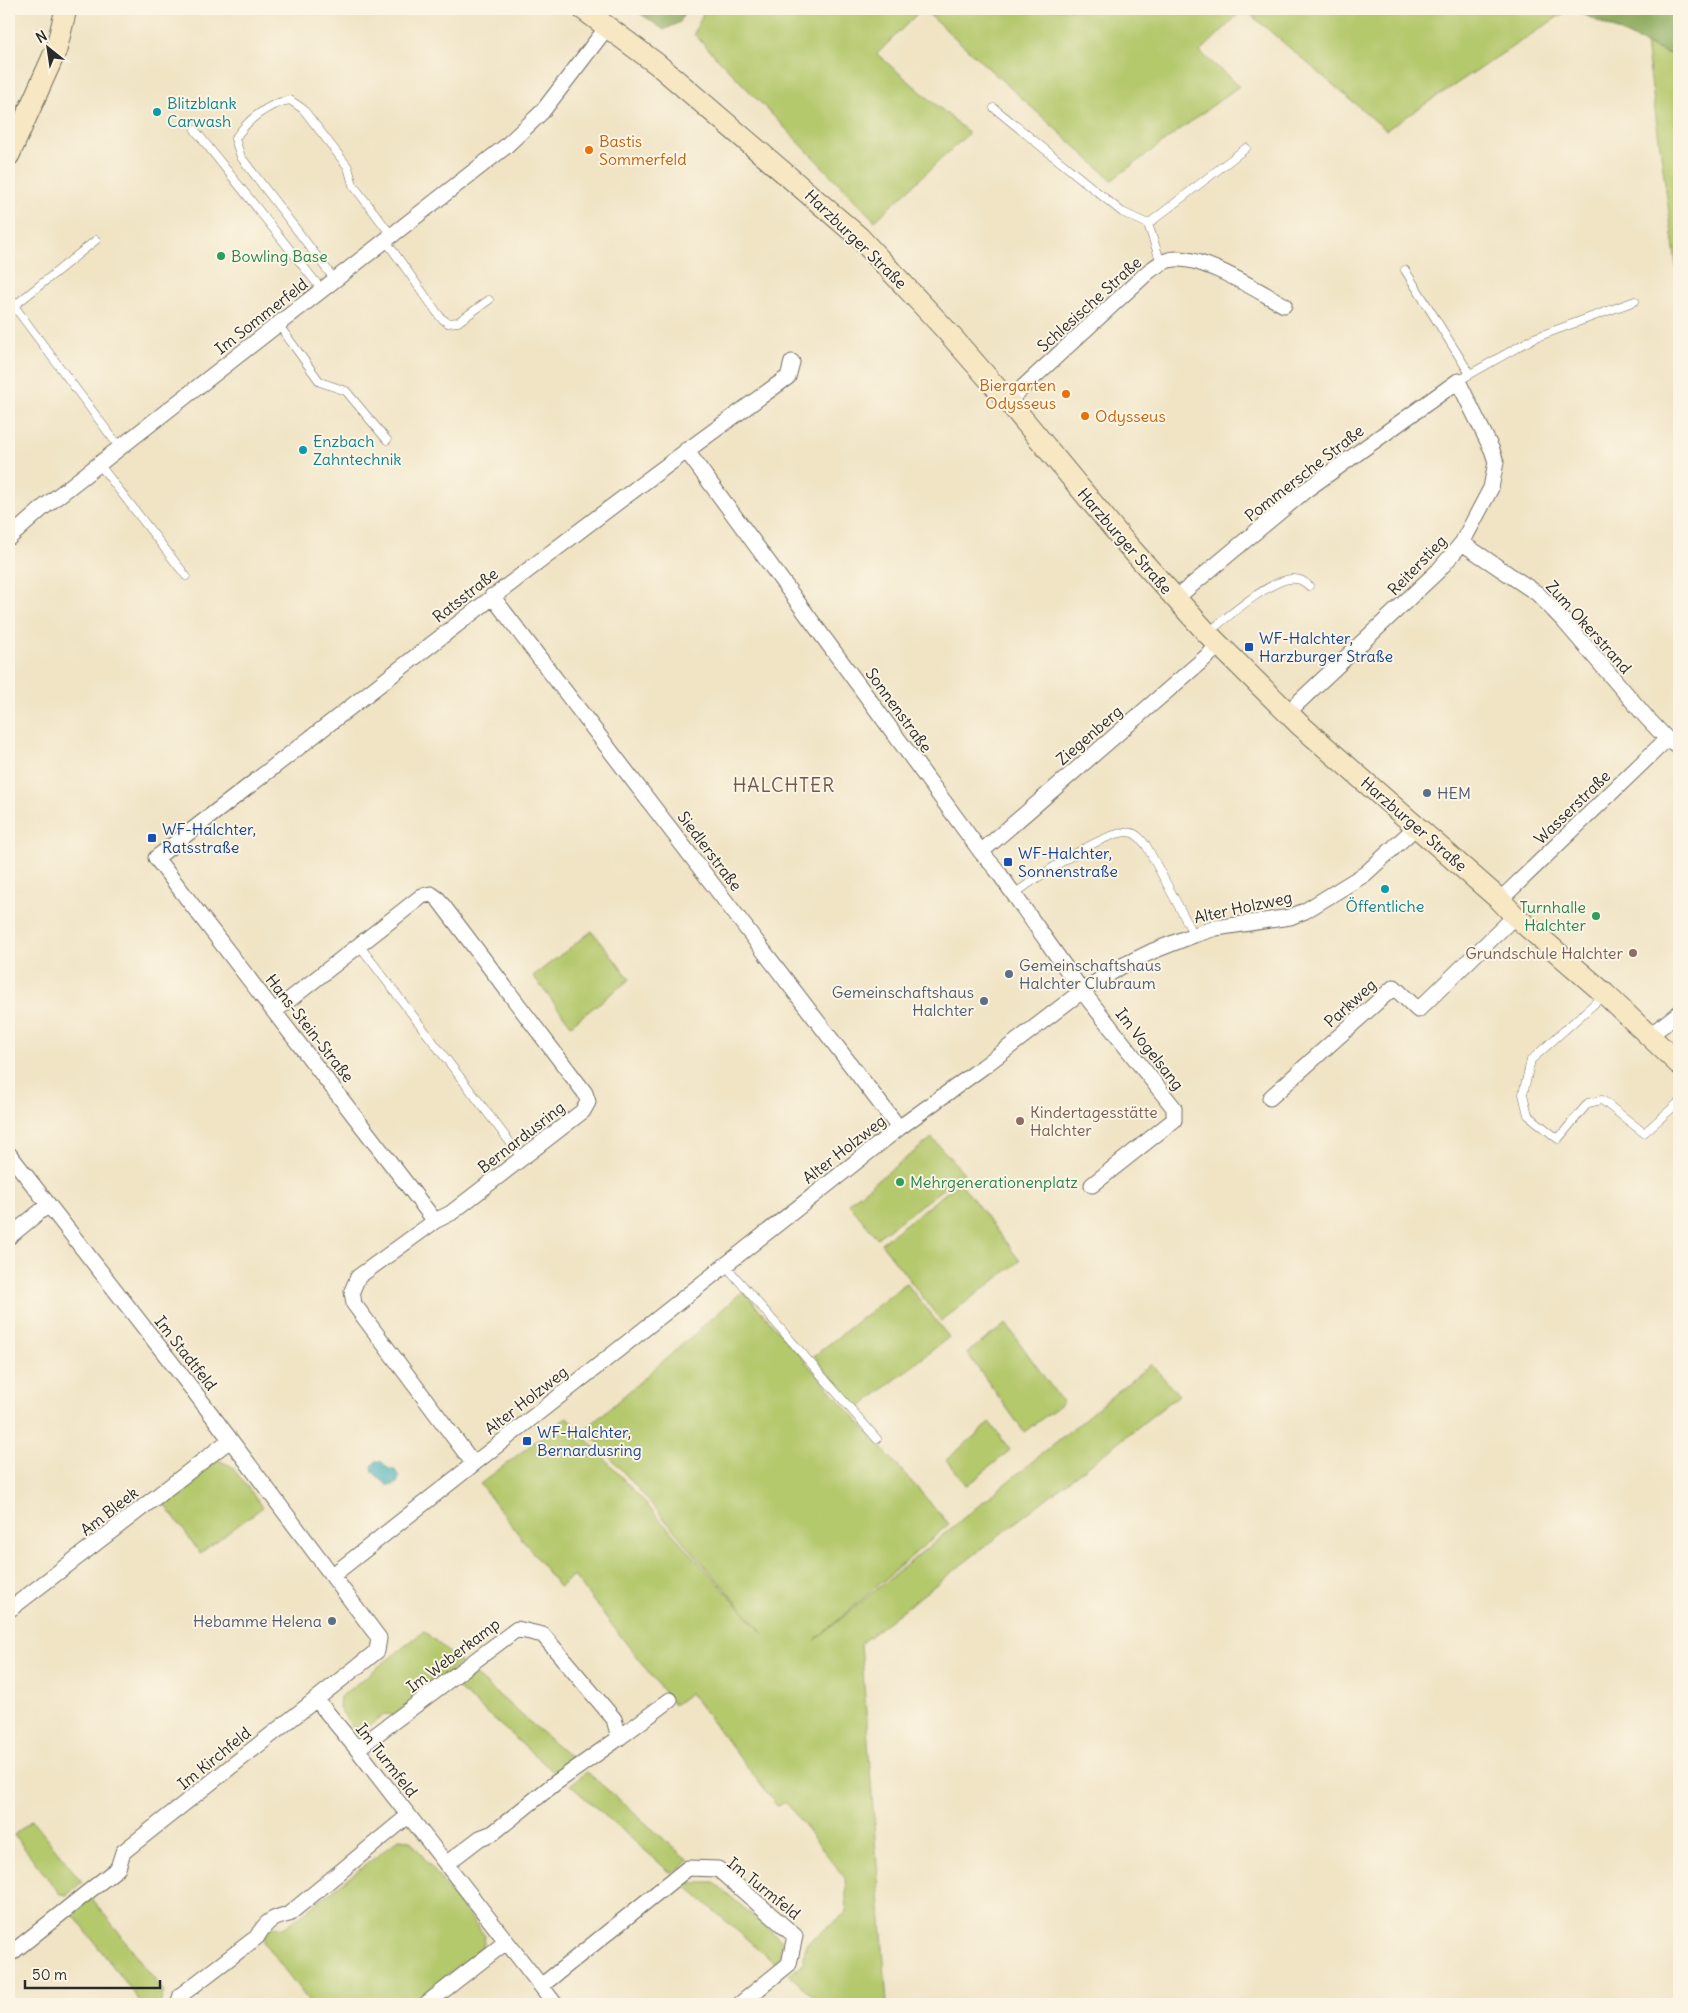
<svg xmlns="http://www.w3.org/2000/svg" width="1688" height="2013" viewBox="0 0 1688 2013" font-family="Delius,sans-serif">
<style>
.green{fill:#b4c86c;stroke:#707a4c}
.forest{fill:#8fac60;stroke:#5d6c46}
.water{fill:#3cadb6;stroke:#346c70}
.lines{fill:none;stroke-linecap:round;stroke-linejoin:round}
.lane-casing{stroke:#706c61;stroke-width:9}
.street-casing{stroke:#706c61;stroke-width:17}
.secondary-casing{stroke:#706c61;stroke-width:23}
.lane{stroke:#fff;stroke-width:8}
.street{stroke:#fff;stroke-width:15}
.secondary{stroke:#f7e8c3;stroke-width:21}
.culture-dot{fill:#0f9aa8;stroke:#fcf5e5;stroke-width:2}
.food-dot{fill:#e8710a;stroke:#fcf5e5;stroke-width:2}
.leisure-dot{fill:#2e9e5b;stroke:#fcf5e5;stroke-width:2}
.transit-dot{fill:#1a4fb4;stroke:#fcf5e5;stroke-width:2}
.service-dot{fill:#5c6f8a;stroke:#fcf5e5;stroke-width:2}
.education-dot{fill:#8d6e63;stroke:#fcf5e5;stroke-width:2}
.labels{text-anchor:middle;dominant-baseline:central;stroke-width:4;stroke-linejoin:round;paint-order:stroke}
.culture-label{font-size:16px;fill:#0d838f;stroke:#fcf5e5;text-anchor:start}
.food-label{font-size:16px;fill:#c56008;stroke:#fcf5e5;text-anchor:start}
.street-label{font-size:16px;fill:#2b2b2b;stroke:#fcf5e5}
.leisure-label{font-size:16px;fill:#27864d;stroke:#fcf5e5;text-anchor:start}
.transit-label{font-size:16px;fill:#164399;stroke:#fcf5e5;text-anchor:start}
.service-label{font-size:16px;fill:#4e5e75;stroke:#fcf5e5;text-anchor:start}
.education-label{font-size:16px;fill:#785e54;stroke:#fcf5e5;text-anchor:end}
.quarter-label{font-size:19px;letter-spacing:1px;fill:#6e584f;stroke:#fcf5e5}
</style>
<rect width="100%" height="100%" fill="#fcf5e5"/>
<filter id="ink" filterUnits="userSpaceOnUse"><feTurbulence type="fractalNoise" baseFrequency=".02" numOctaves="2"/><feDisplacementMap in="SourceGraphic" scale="10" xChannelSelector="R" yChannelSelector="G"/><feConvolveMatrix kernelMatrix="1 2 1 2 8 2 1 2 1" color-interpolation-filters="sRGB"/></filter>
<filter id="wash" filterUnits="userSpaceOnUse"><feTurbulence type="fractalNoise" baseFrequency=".0096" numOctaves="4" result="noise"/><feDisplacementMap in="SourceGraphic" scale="20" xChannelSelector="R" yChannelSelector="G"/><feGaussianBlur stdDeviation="1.12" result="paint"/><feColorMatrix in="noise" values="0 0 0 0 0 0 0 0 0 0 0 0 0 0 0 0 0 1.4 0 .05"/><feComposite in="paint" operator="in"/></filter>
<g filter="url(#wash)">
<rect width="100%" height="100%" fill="#f0e4c5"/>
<path class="green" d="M 705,9 L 922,9 L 877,54 L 969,133 L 875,221 L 694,34 Z
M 923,9 L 1570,9 L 1386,130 L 1244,9 L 1200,52 L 1239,86 L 1112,180 Z
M 1646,44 L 1679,58 L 1679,286 Z
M 592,931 L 630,979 L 571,1025 L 533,976 Z
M 932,1138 L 964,1173 L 877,1238 L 848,1203 Z
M 960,1182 L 1020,1261 L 941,1321 L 881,1243 Z
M 906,1283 L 949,1337 L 857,1410 L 814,1356 Z
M 743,1291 L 949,1524 L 815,1640 L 1151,1364 L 1179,1395 L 861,1643 L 887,2004 L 822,2004 L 789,1975 L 803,1964 L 806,1944 L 847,1912 L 845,1878 L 785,1801 L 777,1806 L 690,1693 L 674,1705 L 574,1576 L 559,1587 L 480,1484 L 567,1417 L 764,1634 L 586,1429 Z
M 1006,1324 L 1063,1403 L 1024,1432 L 967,1353 Z
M 990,1423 L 1010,1450 L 967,1486 L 946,1460 Z
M 216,1459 L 231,1466 L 263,1507 L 200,1553 L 162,1500 Z
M 424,1631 L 461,1663 L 395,1715 L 385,1714 L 365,1729 L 353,1728 L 339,1708 L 340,1697 Z
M 472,1672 L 577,1763 L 556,1774 L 458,1688 L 458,1682 Z
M 587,1772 L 689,1861 L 672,1874 L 570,1785 Z
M 32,1820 L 82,1882 L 67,1895 L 60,1894 L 14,1835 Z
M 399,1839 L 410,1840 L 485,1936 L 483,1947 L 425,1992 L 425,1998 L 417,2004 L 311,2004 L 264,1943 L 265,1932 L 273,1926 L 284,1928 Z
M 682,1883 L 715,1883 L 782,1941 L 778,1966 Z
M 91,1897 L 162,1989 L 164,1992 L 160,2004 L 142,2004 L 71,1912 Z"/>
<path class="forest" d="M 634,9 L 686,9 L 680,22 L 664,30 Z
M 1572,9 L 1679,9 L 1679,58 L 1646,44 Z"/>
<path class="water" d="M 376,1461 L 381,1461 L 389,1469 L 395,1470 L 399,1477 L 397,1483 L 393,1485 L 387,1485 L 373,1472 L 372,1466 Z"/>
</g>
<g filter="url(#ink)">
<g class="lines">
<defs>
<path id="lane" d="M 994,108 L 1122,212 L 1148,224
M 195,130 L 322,290
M 96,240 L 14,306 L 120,448
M 386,241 L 441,318 L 448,323 L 458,322 L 489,300
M 1161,263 L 1148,224 L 1246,148
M 1405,270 L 1470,374
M 335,280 L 241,157 L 235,139 C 247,120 267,104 290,100 L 303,109 L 348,167 L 353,185 L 392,236
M 278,324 L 320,382 L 346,391 L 387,440
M 1458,381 L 1534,338 L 1635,301
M 99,464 L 186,576
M 1209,632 C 1226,618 1274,576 1295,579 C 1301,579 1305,582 1309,586
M 1014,894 C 1034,880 1109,826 1132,833 C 1138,834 1142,841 1146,845 L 1194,935
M 359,945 L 522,1158
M 1603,996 L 1531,1060 L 1523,1094 L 1528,1115 L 1558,1139 L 1588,1103 L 1602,1100 L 1644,1133 L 1679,1102
M 725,1265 L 877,1439"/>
<path id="street" d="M 1008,401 L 1148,272 C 1156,266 1165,259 1176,259 C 1205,257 1258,291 1284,305
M 686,450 L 981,852 L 996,869 L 1082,991 L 1174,1108 L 1174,1120 L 1092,1185
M 9,538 L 44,507 L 505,147 L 542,112 L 608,26
M 1462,543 L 1538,594 L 1563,620 L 1647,718 L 1667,739 L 1679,746
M 492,596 L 899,1128
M 1175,599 L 1306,490 L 1458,381 L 1492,450 L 1496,462 L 1491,488 L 1462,543 L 1438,571 L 1287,713
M 981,852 L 1220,645
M 1500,900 L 1667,739
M 275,1011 L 422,896 L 431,894 L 438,899 L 585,1093 L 588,1102 L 583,1111 L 451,1213 L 435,1221 L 358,1277 L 352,1291 L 354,1304 L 473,1463
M 1649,1036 L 1679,1013
M 1270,1098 L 1394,987 L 1418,1010 L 1515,916
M 9,1154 L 196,1394 L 379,1638 L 377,1651 L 123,1852 L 118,1868 L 9,1955
M 435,1221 L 156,858 C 366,696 573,531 788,377 L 792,362
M 9,1237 L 48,1205
M 333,1575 L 899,1128 L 983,1067 L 1082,991 L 1122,966 L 1153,951 L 1194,935 L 1216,928 L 1290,917 L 1305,911 L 1365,874 L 1416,827
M 9,1610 L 230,1440
M 316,1699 L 357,1749 L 555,2004
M 619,1738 L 670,1700
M 357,1749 L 517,1629 L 543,1635 L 614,1719 L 619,1738 L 554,1784 L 493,1833 L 480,1838 L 446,1864
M 541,1986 L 688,1868 L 718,1869 L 795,1936 L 789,1964 L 740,2004
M 178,2004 L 181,1995 L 257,1937 C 266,1921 272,1918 289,1914 L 408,1816
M 426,2004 L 506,1942"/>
<path id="secondary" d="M 583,9 L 657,64 L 859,237 L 944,328 L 1008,401 L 1123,540 L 1207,633 L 1299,724 L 1500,900 L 1515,916 L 1605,994 L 1679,1064
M 9,155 L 56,50 L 66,9"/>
</defs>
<use href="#lane" class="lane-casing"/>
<use href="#street" class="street-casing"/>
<use href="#secondary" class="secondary-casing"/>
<use href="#lane" class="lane"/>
<use href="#street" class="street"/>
<use href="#secondary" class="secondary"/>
</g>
</g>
<g class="culture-dot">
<circle cx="157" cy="112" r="5"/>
<circle cx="303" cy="450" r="5"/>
<circle cx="1385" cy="889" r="5"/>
</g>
<g class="food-dot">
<circle cx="589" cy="150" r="5"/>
<circle cx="1066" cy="394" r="5"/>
<circle cx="1085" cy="416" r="5"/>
</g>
<g class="leisure-dot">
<circle cx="221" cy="256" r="5"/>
<circle cx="1596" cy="916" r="5"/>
<circle cx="900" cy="1182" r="5"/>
</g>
<g class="transit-dot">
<rect x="1244" y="642" width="10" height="10" rx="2.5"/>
<rect x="147" y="833" width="10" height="10" rx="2.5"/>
<rect x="1003" y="857" width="10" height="10" rx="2.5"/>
<rect x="522" y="1436" width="10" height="10" rx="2.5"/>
</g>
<g class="service-dot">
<circle cx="1427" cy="793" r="5"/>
<circle cx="1009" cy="974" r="5"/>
<circle cx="984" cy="1001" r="5"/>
<circle cx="332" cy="1621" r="5"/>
</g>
<g class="education-dot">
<circle cx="1633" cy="953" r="5"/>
<circle cx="1020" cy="1121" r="5"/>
</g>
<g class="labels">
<g class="culture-label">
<text x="167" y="103">Blitzblank<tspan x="167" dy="18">Carwash</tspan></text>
<text x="313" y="441">Enzbach<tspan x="313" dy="18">Zahntechnik</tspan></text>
<text x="1385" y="906" text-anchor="middle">Öffentliche</text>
</g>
<g class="food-label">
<text x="599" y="141">Bastis<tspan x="599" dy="18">Sommerfeld</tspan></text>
<text x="1056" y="385" text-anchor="end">Biergarten<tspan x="1056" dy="18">Odysseus</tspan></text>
<text x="1095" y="416">Odysseus</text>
</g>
<g class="street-label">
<text transform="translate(856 239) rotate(44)">Harzburger Straße</text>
<text transform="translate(1089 304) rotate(-42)">Schlesische Straße</text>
<text transform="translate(261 316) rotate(-38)">Im Sommerfeld</text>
<text transform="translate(1304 473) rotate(-38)">Pommersche Straße</text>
<text transform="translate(1125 541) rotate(49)">Harzburger Straße</text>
<text transform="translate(1417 565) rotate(-46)">Reiterstieg</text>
<text transform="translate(465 595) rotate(-38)">Ratsstraße</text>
<text transform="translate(1589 627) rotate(48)">Zum Okerstrand</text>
<text transform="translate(899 710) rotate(54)">Sonnenstraße</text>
<text transform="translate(1089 735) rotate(-41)">Ziegenberg</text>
<text transform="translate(1572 807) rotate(-44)">Wasserstraße</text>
<text transform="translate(1414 824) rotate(41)">Harzburger Straße</text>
<text transform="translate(710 851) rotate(53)">Siedlerstraße</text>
<text transform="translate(1243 907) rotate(-12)">Alter Holzweg</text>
<text transform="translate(1350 1003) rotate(-42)">Parkweg</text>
<text transform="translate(310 1028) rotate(52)">Hans-Stein-Straße</text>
<text transform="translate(1150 1049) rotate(52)">Im Vogelsang</text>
<text transform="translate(521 1137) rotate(-38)">Bernardusring</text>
<text transform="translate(844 1149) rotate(-38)">Alter Holzweg</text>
<text transform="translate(186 1353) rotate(52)">Im Stadtfeld</text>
<text transform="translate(526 1400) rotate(-38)">Alter Holzweg</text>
<text transform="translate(109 1511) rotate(-38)">Am Bleek</text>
<text transform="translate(453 1655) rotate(-37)">Im Weberkamp</text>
<text transform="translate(214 1758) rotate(-39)">Im Kirchfeld</text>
<text transform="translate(387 1760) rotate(52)">Im Turmfeld</text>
<text transform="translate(764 1888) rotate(39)">Im Turmfeld</text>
</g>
<g class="leisure-label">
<text x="231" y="256">Bowling Base</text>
<text x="1586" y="907" text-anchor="end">Turnhalle<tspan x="1586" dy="18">Halchter</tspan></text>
<text x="910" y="1182">Mehrgenerationenplatz</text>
</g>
<g class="transit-label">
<text x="1259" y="638">WF-Halchter,<tspan x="1259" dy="18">Harzburger Straße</tspan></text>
<text x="162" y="829">WF-Halchter,<tspan x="162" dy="18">Ratsstraße</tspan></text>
<text x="1018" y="853">WF-Halchter,<tspan x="1018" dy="18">Sonnenstraße</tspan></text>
<text x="537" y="1432">WF-Halchter,<tspan x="537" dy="18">Bernardusring</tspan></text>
</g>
<g class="service-label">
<text x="1437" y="793">HEM</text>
<text x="1019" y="965">Gemeinschaftshaus<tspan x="1019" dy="18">Halchter Clubraum</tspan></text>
<text x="974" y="992" text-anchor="end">Gemeinschaftshaus<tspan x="974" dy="18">Halchter</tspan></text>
<text x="322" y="1621" text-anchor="end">Hebamme Helena</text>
</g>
<g class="education-label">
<text x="1623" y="953">Grundschule Halchter</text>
<text x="1030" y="1112" text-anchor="start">Kindertagesstätte<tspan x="1030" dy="18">Halchter</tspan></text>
</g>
<g class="quarter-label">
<text x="784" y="785">HALCHTER</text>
</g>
</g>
<rect width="1688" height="2013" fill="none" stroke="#fcf5e5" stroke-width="30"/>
<g transform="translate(48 48) rotate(330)" stroke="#fcf5e5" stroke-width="4" paint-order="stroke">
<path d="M0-4L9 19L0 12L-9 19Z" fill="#2b2b2b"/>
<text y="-8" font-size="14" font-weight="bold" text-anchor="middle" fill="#2b2b2b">N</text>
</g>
<path d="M25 1980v8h135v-8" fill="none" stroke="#2b2b2b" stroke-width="2.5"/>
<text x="32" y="1980" font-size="15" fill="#2b2b2b" stroke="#fcf5e5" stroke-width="4" paint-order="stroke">50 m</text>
</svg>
